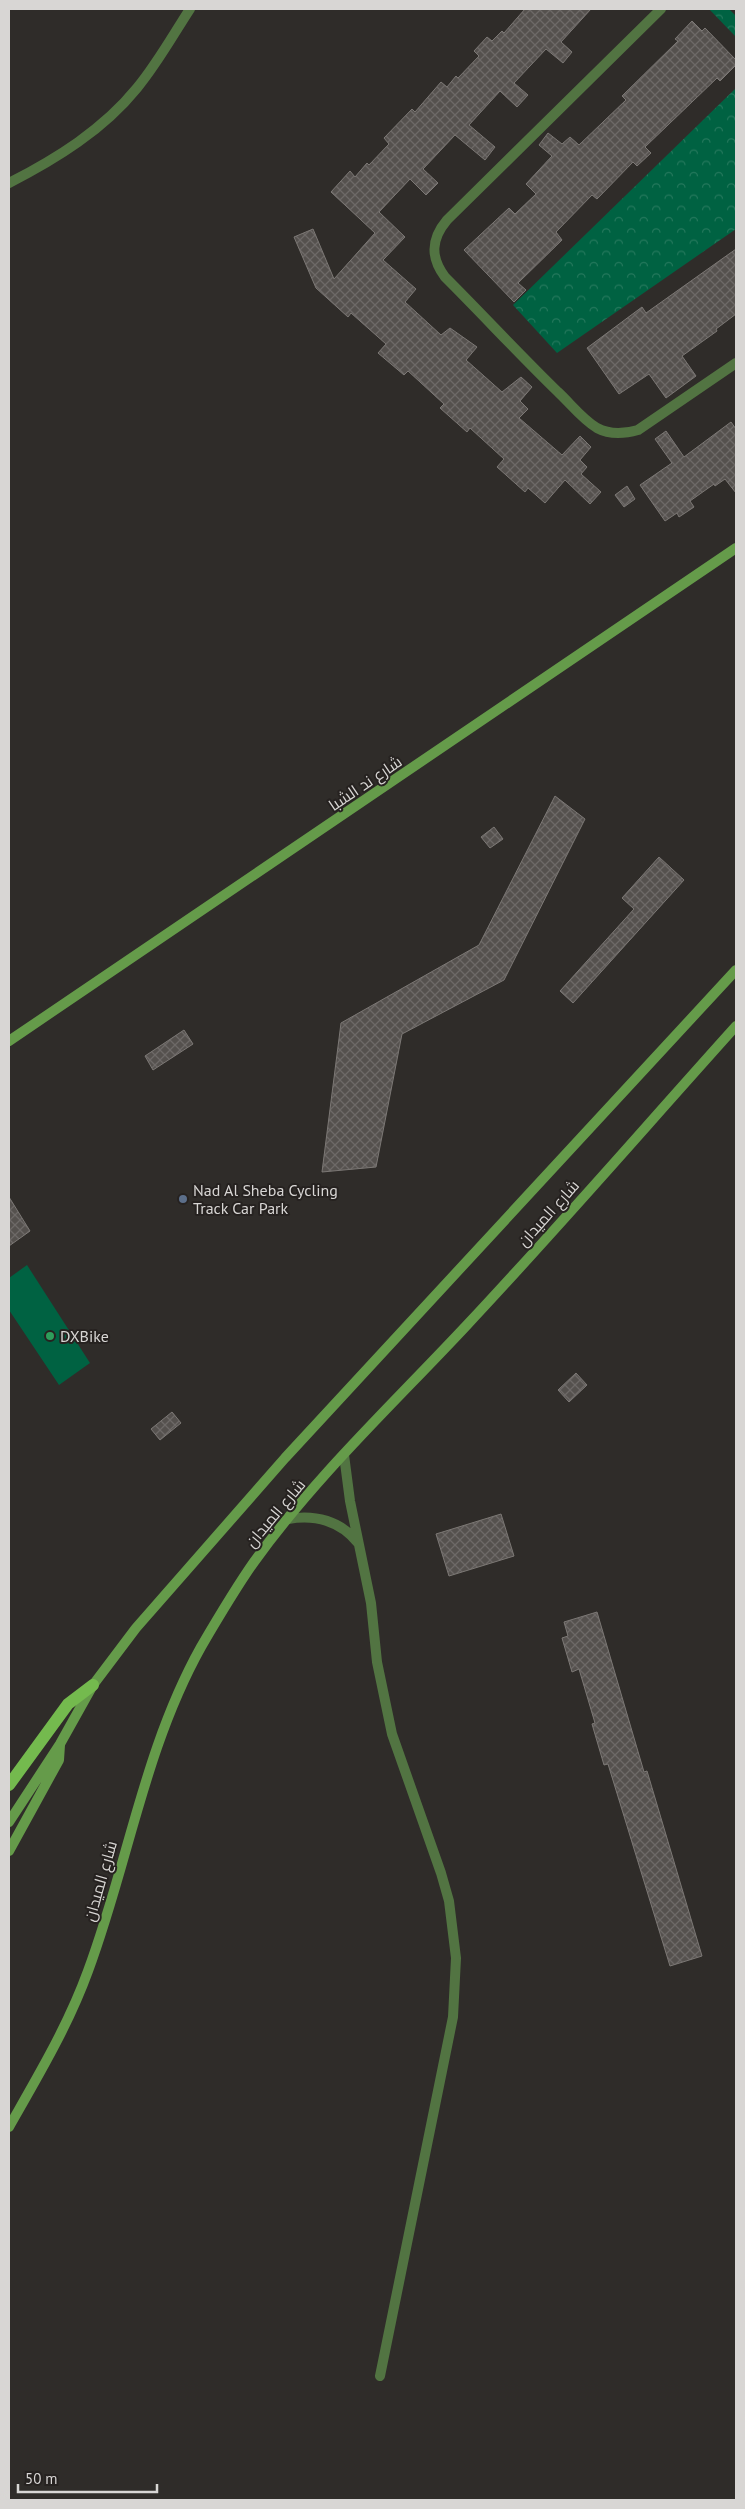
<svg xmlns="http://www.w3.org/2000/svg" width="745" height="2509" viewBox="0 0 745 2509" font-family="'PT Sans',Cairo,sans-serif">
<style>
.park{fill:url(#park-crowns)}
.pitch{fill:#006242}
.building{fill:url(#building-cross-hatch);stroke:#7c7875}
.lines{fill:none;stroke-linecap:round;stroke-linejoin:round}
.street{stroke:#527442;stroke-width:10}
.secondary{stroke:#659b4a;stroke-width:10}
.primary{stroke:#74ba4e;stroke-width:12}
.service-dot{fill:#5c6f8a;stroke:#262220;stroke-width:2}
.leisure-dot{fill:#2e9e5b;stroke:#262220;stroke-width:2}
.labels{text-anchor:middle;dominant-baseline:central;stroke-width:4;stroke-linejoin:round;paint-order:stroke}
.street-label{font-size:16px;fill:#d8d6d4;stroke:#262220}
.poi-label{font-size:16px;fill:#d8d6d4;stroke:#262220;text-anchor:start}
</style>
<defs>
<pattern id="park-crowns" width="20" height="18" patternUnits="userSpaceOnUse" patternTransform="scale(1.25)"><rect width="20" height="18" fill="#006242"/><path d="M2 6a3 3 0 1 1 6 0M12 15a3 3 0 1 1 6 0" fill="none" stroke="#24785c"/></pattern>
<pattern id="building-cross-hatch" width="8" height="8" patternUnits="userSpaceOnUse" patternTransform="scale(1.25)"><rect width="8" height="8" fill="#55514e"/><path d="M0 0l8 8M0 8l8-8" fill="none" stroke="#6d6967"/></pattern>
</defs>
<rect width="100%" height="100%" fill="#2f2c29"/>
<path class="park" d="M 709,9 L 729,9 L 736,16 L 736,37 Z
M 736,88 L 736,229 L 557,353 L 513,305 Z"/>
<path class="pitch" d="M 27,1265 L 90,1363 L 59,1385 L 9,1310 L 9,1278 Z"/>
<path class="building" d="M 525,9 L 591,9 L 561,42 L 572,52 L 563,63 L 546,49 L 514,83 L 528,95 L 517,107 L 500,91 L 469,125 L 495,147 L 485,160 L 455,135 L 423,169 L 438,183 L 426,195 L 410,179 L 379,212 L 405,237 L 383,260 L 416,289 L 405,302 L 441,335 L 450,328 L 477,347 L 466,360 L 502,392 L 521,377 L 532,387 L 520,401 L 528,409 L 519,418 L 562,455 L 580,436 L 591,447 L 580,460 L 587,467 L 581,474 L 601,492 L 590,504 L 565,480 L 545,503 L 528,488 L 525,492 L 497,467 L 504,459 L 470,428 L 467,432 L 440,408 L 444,404 L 408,371 L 404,375 L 378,353 L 386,344 L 351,313 L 348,317 L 316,288 L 294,237 L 313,229 L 334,279 L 375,233 L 331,192 L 350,171 L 355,177 L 367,163 L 369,165 L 389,144 L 384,138 L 412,109 L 415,112 L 441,82 L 447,87 L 456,76 L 458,78 L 479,56 L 474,51 L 487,37 L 492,41 L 502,31 L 504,33 Z
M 692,21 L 702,31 L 705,28 L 736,60 L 736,65 L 720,81 L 717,78 L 645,147 L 651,153 L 637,166 L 633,162 L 597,199 L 592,195 L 556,232 L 562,240 L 518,283 L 526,290 L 514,302 L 464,250 L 509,208 L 515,214 L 536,194 L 526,184 L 552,156 L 539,145 L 548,133 L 562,144 L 570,137 L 579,145 L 626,100 L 622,96 L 678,41 L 675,39 Z
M 736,249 L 736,314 L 716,329 L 717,331 L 682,356 L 696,376 L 666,398 L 649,374 L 619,394 L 587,348 L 642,307 L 646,313 Z
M 731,422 L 736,429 L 736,493 L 725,479 L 715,486 L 714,484 L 690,501 L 694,507 L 679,517 L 677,513 L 665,521 L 640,485 L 672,463 L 655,439 L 666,431 L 684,457 Z
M 627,486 L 635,499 L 624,507 L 615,495 Z
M 555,796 L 585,819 L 504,980 L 402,1034 L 376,1167 L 322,1172 L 341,1023 L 479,945 Z
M 494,827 L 503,839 L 490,848 L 481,837 Z
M 659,857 L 684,880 L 573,1003 L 560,991 L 634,909 L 622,898 Z
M 184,1030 L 193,1044 L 153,1070 L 145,1056 Z
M 9,1197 L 30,1231 L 9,1246 Z
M 576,1373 L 587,1385 L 569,1402 L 558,1390 Z
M 172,1412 L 181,1423 L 160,1440 L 151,1429 Z
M 501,1514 L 514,1556 L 449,1576 L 436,1534 Z
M 597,1612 L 644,1772 L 647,1771 L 702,1956 L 670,1966 L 608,1764 L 604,1765 L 592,1724 L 595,1723 L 579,1669 L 572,1672 L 562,1638 L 568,1636 L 564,1622 Z"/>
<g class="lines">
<path class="street" d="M 661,9 L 447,220 C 431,239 430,257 445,277 C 483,315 519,354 558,392 C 570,403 582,419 597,428 C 610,435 624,434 638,430 L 736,363
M 9,183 C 56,159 103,130 137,88 C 157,64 173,35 190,9
M 344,1455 L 350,1501 L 371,1603 L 377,1662 L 392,1734 L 441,1873 L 449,1901 L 456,1958 L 453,2017 L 380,2376
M 288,1519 C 315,1514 341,1521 358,1543"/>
<path class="secondary" d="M 9,1041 L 736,548
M 9,1822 L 60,1744 L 93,1685 L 136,1628 L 285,1458 L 736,970
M 9,1851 L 59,1760 L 60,1745
M 9,2127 C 38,2076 68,2026 88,1971 C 128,1864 144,1749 201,1647 C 218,1618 235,1589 254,1562 C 316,1476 394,1403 466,1326 C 558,1228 646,1126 736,1026"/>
<path class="primary" d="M 9,1785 L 68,1704 L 93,1685"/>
</g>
<circle class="service-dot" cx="183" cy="1199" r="5"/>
<circle class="leisure-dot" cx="50" cy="1336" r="5"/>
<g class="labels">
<g class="street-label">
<text transform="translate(365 783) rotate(-34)">شارع ند الشبا</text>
<text transform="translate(548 1213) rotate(-48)">شارع الميدان</text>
<text transform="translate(275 1513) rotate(-50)">شارع الميدان</text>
<text transform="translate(100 1881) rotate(-74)">شارع الميدان</text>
</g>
<g class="poi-label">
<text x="193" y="1190">Nad Al Sheba Cycling<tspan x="193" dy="18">Track Car Park</tspan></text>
<text x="60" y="1336">DXBike</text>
</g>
</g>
<rect width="745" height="2509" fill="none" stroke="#d8d6d4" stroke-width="20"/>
<path d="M18 2484v8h139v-8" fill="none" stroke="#d8d6d4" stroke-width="2.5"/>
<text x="25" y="2484" font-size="15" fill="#d8d6d4" stroke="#262220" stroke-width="4" paint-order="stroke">50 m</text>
</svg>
